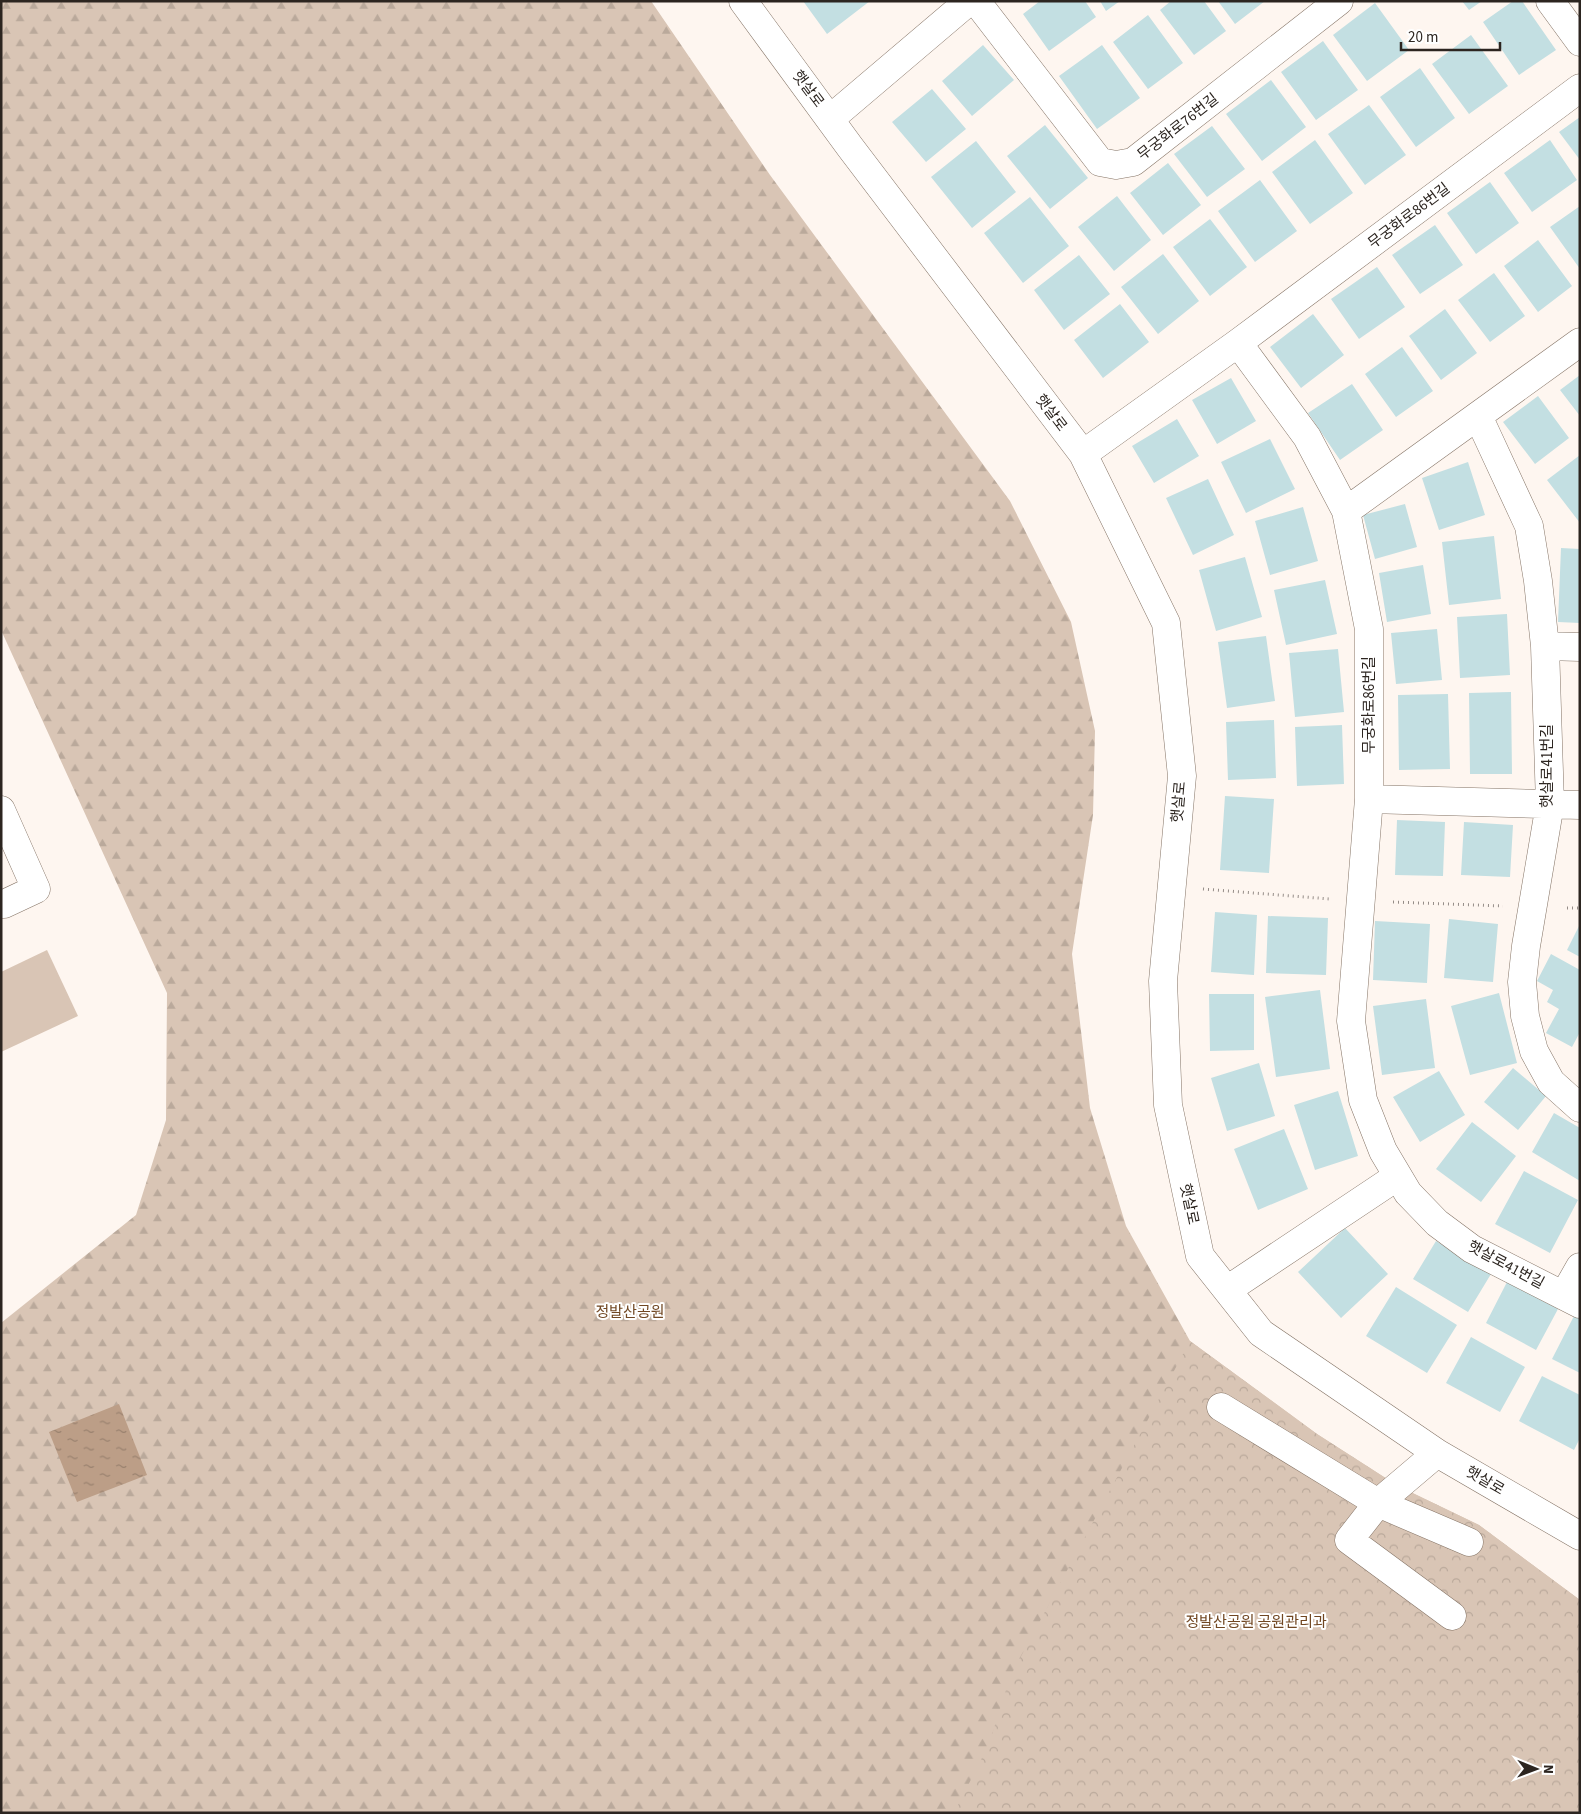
<svg xmlns="http://www.w3.org/2000/svg" width="1581" height="1814" viewBox="0 0 1581 1814" font-family="'Source Sans 3','Noto Sans KR',sans-serif">
<style>
.grass{fill:#d9c5b5}
.forest{fill:url(#forest-firs)}
.park{fill:url(#park-crowns)}
.water{fill:url(#water-ripples)}
.building{fill:#c3dfe2}
.lines{fill:none;stroke-linecap:round;stroke-linejoin:round}
.minor-casing{stroke:#857466;stroke-width:29}
.path{stroke:#948c87;stroke-width:3;stroke-dasharray:1 4;stroke-linecap:butt}
.minor{stroke:#fff;stroke-width:28}
.labels{text-anchor:middle;dominant-baseline:central;stroke-width:4;stroke-linejoin:round;paint-order:stroke}
.street-label{font-size:15px;fill:#2c2520;stroke:#fff}
.park-label{font-size:15px;fill:#714722;stroke:#fff}
</style>
<defs>
<pattern id="forest-firs" width="22" height="20" patternUnits="userSpaceOnUse" patternTransform="scale(1.25)"><rect width="22" height="20" fill="#d9c5b5"/><path d="M5 1l3.5 6h-7zM16 11l3.5 6h-7z" fill="#baa99b"/></pattern>
<pattern id="park-crowns" width="20" height="18" patternUnits="userSpaceOnUse" patternTransform="scale(1.25)"><rect width="20" height="18" fill="#d9c5b5"/><path d="M2 6a3 3 0 1 1 6 0M12 15a3 3 0 1 1 6 0" fill="none" stroke="#baa99b"/></pattern>
<pattern id="water-ripples" width="26" height="14" patternUnits="userSpaceOnUse" patternTransform="scale(1.25)"><rect width="26" height="14" fill="#bc9e87"/><path d="M2 4q2-2 4 0t4 0M15 11q2-2 4 0t4 0" fill="none" stroke="#99816e"/></pattern>
</defs>
<rect width="100%" height="100%" fill="#fef6f0"/>
<path class="grass" d="M 47,950 L 78,1016 L 1,1052 L 1,972 Z"/>
<path class="forest" d="M 1,1 L 651,1 L 770,175 L 1010,501 L 1071,622 L 1095,731 L 1093,815 L 1072,954 L 1090,1108 L 1126,1226 L 1190,1341 L 1317,1434 L 1398,1486 L 1479,1525 L 1580,1600 L 1580,1813 L 1,1813 L 1,1323 L 136,1215 L 166,1120 L 167,993 L 1,630 Z"/>
<path class="park" d="M 1190,1341 L 1317,1434 L 1398,1486 L 1479,1525 L 1580,1600 L 1580,1813 L 954,1813 L 989,1744 L 1010,1677 Z"/>
<path class="water" d="M 119,1404 L 147,1475 L 77,1502 L 49,1432 Z"/>
<path class="building" d="M 803,1 L 870,1 L 827,34 Z
M 1040,1 L 1085,1 L 1096,17 L 1049,51 L 1023,14 Z
M 1100,1 L 1120,1 L 1106,11 Z
M 1171,1 L 1204,1 L 1226,31 L 1194,55 L 1160,10 Z
M 1218,1 L 1265,1 L 1235,24 Z
M 1462,1 L 1482,1 L 1469,10 Z
M 1513,1 L 1522,1 L 1556,50 L 1519,75 L 1483,22 Z
M 1375,3 L 1409,50 L 1367,81 L 1333,35 Z
M 1148,15 L 1183,63 L 1148,89 L 1113,42 Z
M 1471,35 L 1508,86 L 1469,114 L 1432,64 Z
M 1323,41 L 1358,90 L 1316,120 L 1281,72 Z
M 983,45 L 1014,80 L 972,116 L 942,81 Z
M 1102,45 L 1140,98 L 1097,129 L 1059,76 Z
M 1420,68 L 1455,118 L 1416,147 L 1380,97 Z
M 1271,80 L 1306,127 L 1262,161 L 1226,114 Z
M 932,89 L 966,129 L 926,162 L 892,122 Z
M 1369,105 L 1406,155 L 1365,185 L 1328,134 Z
M 1580,117 L 1580,160 L 1559,132 Z
M 1045,125 L 1088,178 L 1050,209 L 1007,156 Z
M 1212,126 L 1245,169 L 1207,197 L 1174,154 Z
M 1315,140 L 1353,193 L 1310,224 L 1272,172 Z
M 1550,140 L 1577,180 L 1532,212 L 1504,173 Z
M 976,141 L 1016,192 L 972,228 L 931,177 Z
M 1168,163 L 1201,205 L 1163,235 L 1130,193 Z
M 1260,180 L 1297,231 L 1255,262 L 1218,211 Z
M 1490,182 L 1519,223 L 1476,254 L 1447,213 Z
M 1117,196 L 1151,240 L 1114,271 L 1078,227 Z
M 1030,197 L 1069,246 L 1023,283 L 984,233 Z
M 1580,206 L 1580,269 L 1550,227 Z
M 1210,219 L 1247,267 L 1210,296 L 1173,247 Z
M 1435,225 L 1463,265 L 1420,294 L 1392,255 Z
M 1538,240 L 1572,286 L 1538,312 L 1504,266 Z
M 1163,254 L 1199,301 L 1158,334 L 1121,287 Z
M 1079,255 L 1110,294 L 1064,330 L 1034,290 Z
M 1377,267 L 1405,307 L 1359,339 L 1331,299 Z
M 1494,273 L 1525,316 L 1490,342 L 1458,300 Z
M 1120,304 L 1149,342 L 1103,378 L 1074,340 Z
M 1445,309 L 1477,353 L 1441,380 L 1409,336 Z
M 1313,314 L 1344,355 L 1301,388 L 1270,347 Z
M 1402,347 L 1433,391 L 1396,417 L 1365,374 Z
M 1580,375 L 1580,416 L 1560,390 Z
M 1231,378 L 1256,421 L 1217,444 L 1192,400 Z
M 1352,384 L 1383,430 L 1340,460 L 1308,413 Z
M 1538,396 L 1569,438 L 1535,464 L 1503,422 Z
M 1177,419 L 1199,456 L 1154,483 L 1132,446 Z
M 1270,439 L 1295,489 L 1246,513 L 1221,462 Z
M 1580,455 L 1580,523 L 1547,480 Z
M 1468,462 L 1485,515 L 1439,530 L 1422,478 Z
M 1208,479 L 1234,535 L 1193,555 L 1166,498 Z
M 1405,504 L 1417,547 L 1375,559 L 1363,515 Z
M 1303,507 L 1318,561 L 1270,575 L 1255,521 Z
M 1494,536 L 1501,599 L 1449,605 L 1442,542 Z
M 1561,548 L 1580,549 L 1580,623 L 1558,622 Z
M 1245,557 L 1262,617 L 1216,631 L 1199,570 Z
M 1423,565 L 1431,614 L 1387,622 L 1379,573 Z
M 1325,580 L 1337,634 L 1286,645 L 1274,590 Z
M 1507,614 L 1510,675 L 1460,678 L 1457,617 Z
M 1437,629 L 1442,680 L 1396,684 L 1391,633 Z
M 1266,636 L 1275,701 L 1227,708 L 1218,642 Z
M 1338,649 L 1344,712 L 1295,717 L 1289,653 Z
M 1511,692 L 1512,774 L 1470,774 L 1469,693 Z
M 1448,694 L 1450,769 L 1399,770 L 1398,695 Z
M 1274,720 L 1276,778 L 1228,780 L 1226,722 Z
M 1342,725 L 1344,784 L 1297,786 L 1295,727 Z
M 1225,796 L 1274,799 L 1269,873 L 1220,870 Z
M 1397,820 L 1445,822 L 1443,876 L 1395,875 Z
M 1464,822 L 1513,825 L 1510,877 L 1461,875 Z
M 1215,912 L 1257,915 L 1254,975 L 1211,972 Z
M 1268,916 L 1328,918 L 1326,975 L 1266,973 Z
M 1449,919 L 1498,924 L 1493,982 L 1444,978 Z
M 1375,921 L 1430,924 L 1427,983 L 1373,980 Z
M 1580,924 L 1580,957 L 1567,950 Z
M 1551,954 L 1580,970 L 1580,1032 L 1572,1047 L 1546,1033 L 1559,1009 L 1547,1002 L 1553,990 L 1537,981 Z
M 1320,990 L 1330,1069 L 1276,1077 L 1265,997 Z
M 1499,993 L 1517,1063 L 1470,1075 L 1451,1006 Z
M 1209,994 L 1254,994 L 1254,1050 L 1210,1051 Z
M 1426,999 L 1435,1068 L 1382,1075 L 1373,1006 Z
M 1259,1063 L 1275,1116 L 1227,1131 L 1211,1078 Z
M 1513,1068 L 1546,1096 L 1518,1130 L 1484,1102 Z
M 1439,1071 L 1465,1115 L 1420,1142 L 1393,1097 Z
M 1338,1091 L 1358,1156 L 1315,1170 L 1294,1105 Z
M 1554,1113 L 1580,1128 L 1580,1181 L 1532,1152 Z
M 1472,1122 L 1516,1156 L 1481,1202 L 1436,1169 Z
M 1284,1129 L 1308,1189 L 1258,1210 L 1234,1149 Z
M 1524,1171 L 1578,1200 L 1550,1253 L 1495,1224 Z
M 1345,1228 L 1388,1274 L 1341,1318 L 1298,1272 Z
M 1436,1241 L 1491,1274 L 1468,1312 L 1413,1279 Z
M 1507,1282 L 1558,1309 L 1536,1350 L 1486,1323 Z
M 1396,1287 L 1457,1325 L 1427,1373 L 1366,1336 Z
M 1574,1316 L 1580,1319 L 1580,1373 L 1552,1359 Z
M 1471,1337 L 1525,1367 L 1500,1412 L 1446,1383 Z
M 1542,1376 L 1580,1395 L 1580,1438 L 1574,1450 L 1519,1421 Z"/>
<g class="lines">
<defs>
<path id="minor" d="M 743,1 L 850,147 L 1083,454 L 1166,623 L 1182,776 L 1163,981 L 1168,1105 L 1200,1256 L 1261,1333 L 1437,1453 L 1580,1536
M 976,1 L 1100,162 L 1116,165 L 1133,162 L 1339,1
M 1550,1 L 1580,42
M 830,119 L 969,1
M 1238,343 L 1307,437 L 1346,511 L 1369,629 L 1369,799 L 1351,1021 L 1363,1100 L 1383,1151 L 1408,1193 L 1437,1223 L 1472,1249 L 1580,1304
M 1478,416 L 1529,526 L 1538,581 L 1545,646 L 1550,804 L 1526,946 L 1522,982 L 1525,1016 L 1534,1051 L 1551,1082 L 1580,1108
M 1083,454 L 1238,343 L 1580,88
M 1346,511 L 1580,342
M 1545,646 L 1580,647
M 1369,799 L 1580,805
M 1,810 L 36,889 L 4,904
M 1227,1290 L 1398,1176
M 1564,1295 L 1580,1267
M 1221,1407 L 1378,1503 L 1469,1542
M 1437,1453 L 1378,1503 L 1349,1540 L 1452,1616"/>
</defs>
<use href="#minor" class="minor-casing"/>
<path class="path" d="M 1203,889 L 1330,899
M 1393,902 L 1503,906
M 1567,908 L 1580,908"/>
<use href="#minor" class="minor"/>
</g>
<g class="labels">
<g class="street-label">
<text transform="translate(808 89) rotate(53)">햇살로</text>
<text transform="translate(1178 127) rotate(-38)">무궁화로76번길</text>
<text transform="translate(1409 216) rotate(-37)">무궁화로86번길</text>
<text transform="translate(1051 413) rotate(53)">햇살로</text>
<text transform="translate(1369 705) rotate(-90)">무궁화로86번길</text>
<text transform="translate(1547 766) rotate(-90)">햇살로41번길</text>
<text transform="translate(1179 802) rotate(-85)">햇살로</text>
<text transform="translate(1189 1204) rotate(78)">햇살로</text>
<text transform="translate(1506 1265) rotate(28)">햇살로41번길</text>
<text transform="translate(1485 1481) rotate(30)">햇살로</text>
</g>
<g class="park-label">
<text x="630" y="1312">정발산공원</text>
<text x="1256" y="1622">정발산공원 공원관리과</text>
</g>
</g>
<rect width="1581" height="1814" fill="none" stroke="#2c2520" stroke-width="5"/>
<g transform="translate(1536 1769) rotate(91)" stroke="#ffffff" stroke-width="4" paint-order="stroke">
<path d="M0-4L9 19L0 12L-9 19Z" fill="#2c2520"/>
<text y="-8" font-size="14" font-weight="bold" text-anchor="middle" fill="#2c2520">N</text>
</g>
<path d="M1401 42v8h99v-8" fill="none" stroke="#2c2520" stroke-width="2.5"/>
<text x="1408" y="42" font-size="15" fill="#2c2520" stroke="#ffffff" stroke-width="4" paint-order="stroke">20 m</text>
</svg>
